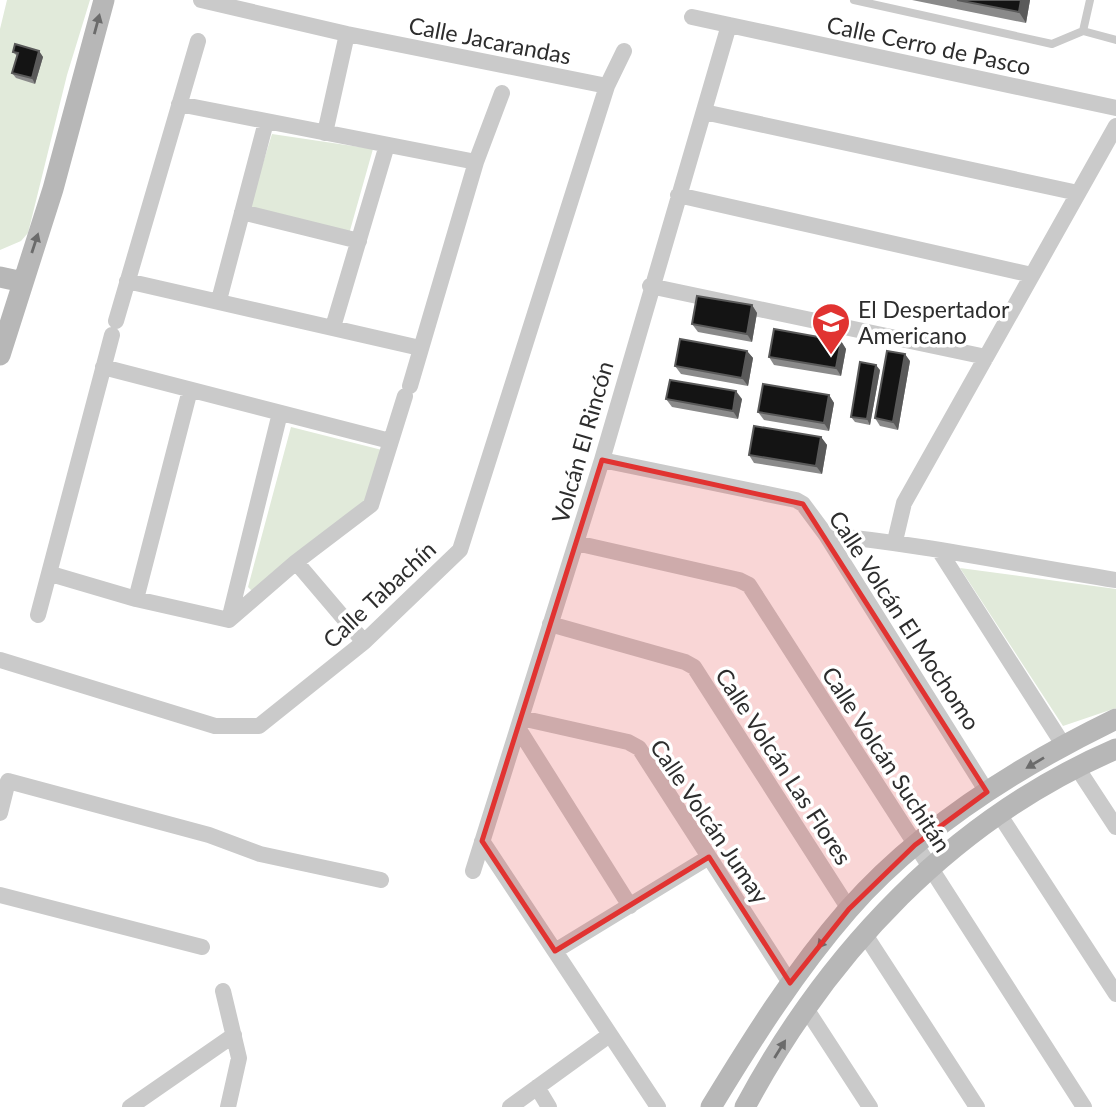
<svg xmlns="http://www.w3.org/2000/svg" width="1116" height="1107" viewBox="0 0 1116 1107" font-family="Lato,sans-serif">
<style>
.green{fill:#e1eada}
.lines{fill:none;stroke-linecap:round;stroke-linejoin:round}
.lane{stroke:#cacaca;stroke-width:8}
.street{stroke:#cacaca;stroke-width:16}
.secondary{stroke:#b7b7b7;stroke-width:21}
.wall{fill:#8a8a8a}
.shaded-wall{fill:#5a5a5a}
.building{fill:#141414;stroke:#5a5a5a;stroke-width:2}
.oneway{fill:#6b6b6b}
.marked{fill:#e13331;fill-opacity:0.2;stroke:#e13331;stroke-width:5;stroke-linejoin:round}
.labels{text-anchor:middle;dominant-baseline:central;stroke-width:7;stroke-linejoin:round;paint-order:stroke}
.street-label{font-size:23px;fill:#2d2d2d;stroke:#fff}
.poi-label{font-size:23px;fill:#2d2d2d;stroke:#fff;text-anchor:start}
</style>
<rect width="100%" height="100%" fill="#fff"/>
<path class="green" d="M 7,0 L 90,0 L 67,75 L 28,233 L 21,241 L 0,250 L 0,29 Z
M 272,134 L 373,149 L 349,234 L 249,208 Z
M 291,427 L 382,450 L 366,505 L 255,594 L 248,587 Z
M 960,568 L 1116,589 L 1116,708 L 1063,726 Z"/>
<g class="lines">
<path class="lane" d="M 854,0 L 1052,44 L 1083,31 L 1116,40
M 1083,31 L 1090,0"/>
<path class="street" d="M 201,0 L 347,34 L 607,86
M 692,17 L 1116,108
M 179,104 L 476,162
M 704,112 L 1078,193
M 325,133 L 347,34
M 678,195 L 1032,275
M 242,212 L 359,241
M 127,281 L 420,348
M 650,286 L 986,357
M 219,300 L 266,122
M 116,321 L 198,41
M 333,327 L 387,145
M 103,367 L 390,441
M 410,386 L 476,162 L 502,93
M 602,460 L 796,500 L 803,504 L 826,535 L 987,792
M 826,535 C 923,544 1019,565 1116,580
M 895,541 L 904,503 L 1116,126
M 576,543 L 739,580 L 749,585 L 1084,1107
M 940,552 L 1064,746
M 296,562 L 364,642
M 51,574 L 136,599 L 229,620
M 136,599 L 190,390
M 38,615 L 112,335
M 229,620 L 296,562 L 371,505 L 405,396
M 229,620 L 280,413
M 550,624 L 685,662 L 694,667 L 849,909
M 0,660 L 215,726 L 259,726 L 364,642 L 460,550 L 607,86 L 624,51
M 521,718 L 628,742 L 639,748 L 790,983
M 518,728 L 630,906
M 1076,766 L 1116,827
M 0,813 L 8,781 L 209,835 L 260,854 L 381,880
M 999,814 L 1116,994
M 482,841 L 658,1107
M 473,871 L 602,460 L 729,25
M 0,895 L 202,947
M 864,933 L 977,1107
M 555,951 L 709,857
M 223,991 L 239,1058 L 228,1107
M 805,1007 L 870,1107
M 537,1087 L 549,1107
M 130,1107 L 234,1035
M 510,1107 L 608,1036"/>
<path class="secondary" d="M 0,277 L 23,282
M 0,355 L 53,189 L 104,0
M 711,1107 C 753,1038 795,971 848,910 C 920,828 1019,766 1116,719
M 745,1107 C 828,952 953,819 1116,749"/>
</g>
<path class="wall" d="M 912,0 L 1030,0 L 1026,23 Z
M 39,51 L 43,57 L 35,84 L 16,78 L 12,73 L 17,56 L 13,52 Z
M 752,305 L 757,313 L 752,342 L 698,332 L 692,324 Z
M 841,341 L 846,349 L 841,376 L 774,365 L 769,357 Z
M 747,351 L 753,358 L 748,386 L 681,374 L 675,366 Z
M 910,361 L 898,430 L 880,426 L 875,418 Z
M 880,370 L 870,425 L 855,422 L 851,417 Z
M 829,395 L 834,403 L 829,431 L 764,420 L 758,412 Z
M 666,399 L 742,399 L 738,419 L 672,407 Z
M 821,437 L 827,445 L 822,474 L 754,463 L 749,455 Z"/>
<path class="shaded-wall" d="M 1021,0 L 1030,0 L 1026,23 L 1019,12 Z
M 39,51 L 43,57 L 35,84 L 32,78 Z
M 752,305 L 757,313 L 752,342 L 747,334 Z
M 841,341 L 846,349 L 841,376 L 836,368 Z
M 747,351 L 753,358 L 748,386 L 742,378 Z
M 905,354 L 910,361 L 898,430 L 893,422 Z
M 876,365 L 880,370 L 870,425 L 867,419 Z
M 736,391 L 742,399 L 738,419 L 733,411 Z
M 829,395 L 834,403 L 829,431 L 824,423 Z
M 821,437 L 827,445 L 822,474 L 816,466 Z"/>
<path class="building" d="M 957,0 L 1021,0 L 1019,12 Z
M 15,44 L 39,51 L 32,78 L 12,73 L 18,53 L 13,52 Z
M 697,296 L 752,305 L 747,334 L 692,324 Z
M 774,329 L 841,341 L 836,368 L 769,357 Z
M 680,339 L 747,351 L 742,378 L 675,366 Z
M 887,351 L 905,354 L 893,422 L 875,418 Z
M 860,362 L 876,365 L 867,419 L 851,417 Z
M 670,380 L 736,391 L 733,411 L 666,399 Z
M 763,384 L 829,395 L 824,423 L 758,412 Z
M 754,426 L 821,437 L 816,466 L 749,455 Z"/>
<defs><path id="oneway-solid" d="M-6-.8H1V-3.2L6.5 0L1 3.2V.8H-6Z" transform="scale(1.75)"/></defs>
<g class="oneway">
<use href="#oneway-solid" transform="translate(97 24) rotate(-75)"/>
<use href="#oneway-solid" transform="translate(35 243) rotate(-72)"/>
<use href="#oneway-solid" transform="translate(1035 763) rotate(149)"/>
<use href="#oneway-solid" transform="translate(824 940) rotate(129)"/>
<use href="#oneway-solid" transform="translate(780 1049) rotate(-58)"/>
</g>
<path class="marked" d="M 602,460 L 803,504 L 987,792 L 915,845 L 849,909 L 790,983 L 709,857 L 555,951 L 482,841 Z"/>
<defs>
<symbol id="school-pin" viewBox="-11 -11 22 30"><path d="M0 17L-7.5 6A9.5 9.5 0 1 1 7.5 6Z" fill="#e13331" stroke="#fff"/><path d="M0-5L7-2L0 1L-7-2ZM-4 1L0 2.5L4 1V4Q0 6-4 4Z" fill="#fff"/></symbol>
</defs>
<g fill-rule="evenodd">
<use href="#school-pin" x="809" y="300" width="44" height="60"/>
</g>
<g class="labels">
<g class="street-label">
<text transform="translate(490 40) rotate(11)">Calle Jacarandas</text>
<text transform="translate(929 45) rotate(12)">Calle Cerro de Pasco</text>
<text transform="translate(582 442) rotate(-74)">Volcán El Rincón</text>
<text transform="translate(379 594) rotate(-43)">Calle Tabachín</text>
<text transform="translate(905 620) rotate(57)">Calle Volcán El Mochomo</text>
<text transform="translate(887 759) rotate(57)">Calle Volcán Suchitán</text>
<text transform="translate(784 766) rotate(57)">Calle Volcán Las Flores</text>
<text transform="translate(710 821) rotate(56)">Calle Volcán Jumay</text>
</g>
<g class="poi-label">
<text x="858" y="309">El Despertador<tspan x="858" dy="26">Americano</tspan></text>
</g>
</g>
</svg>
